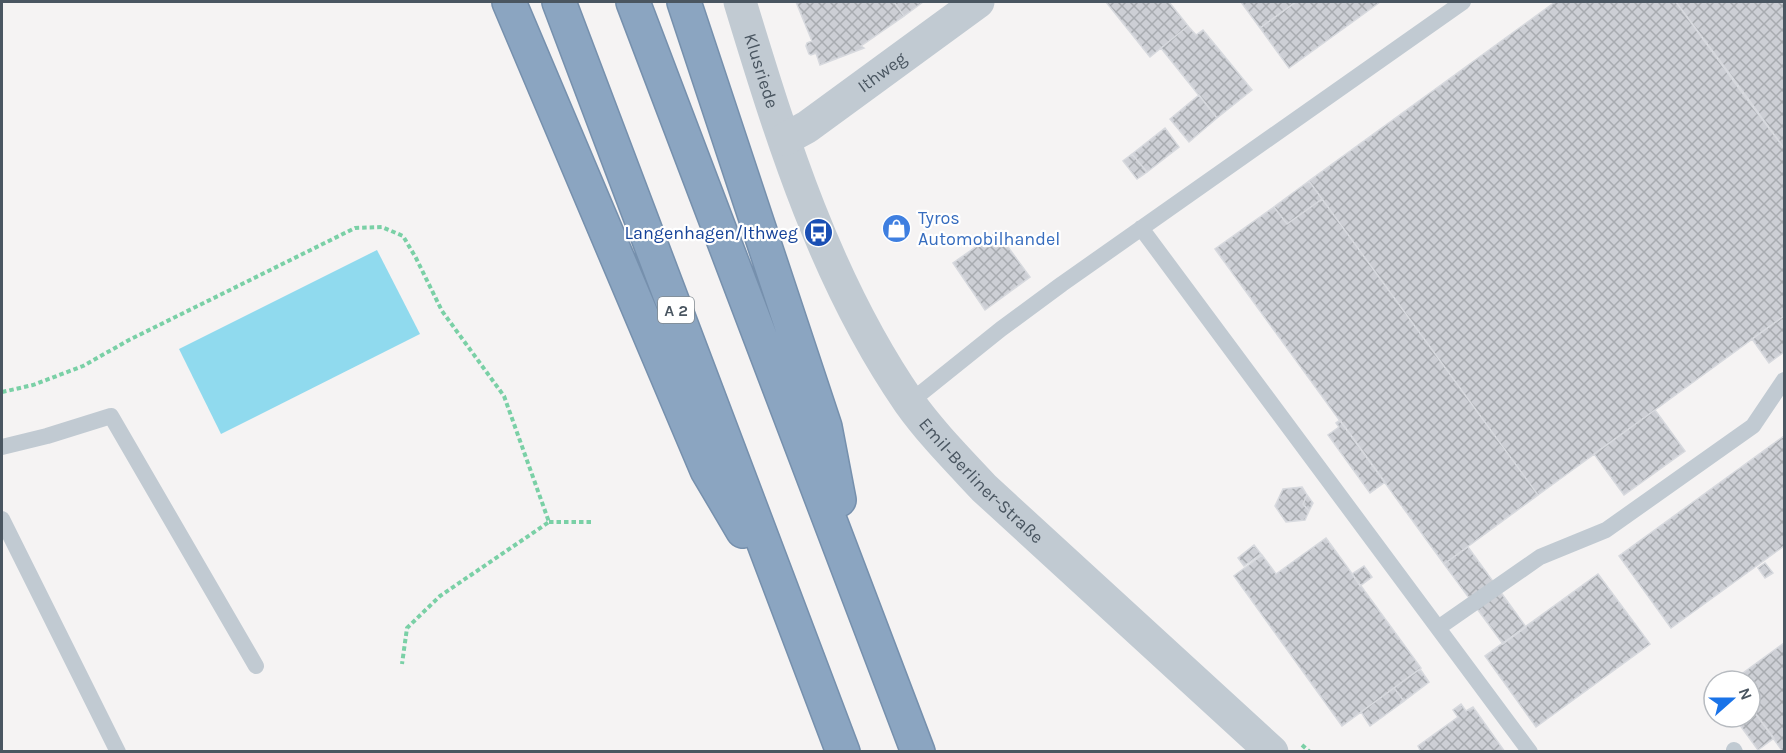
<svg xmlns="http://www.w3.org/2000/svg" width="1786" height="753" viewBox="0 0 1786 753" font-family="Karla,sans-serif">
<style>
.water{fill:#90daee}
.building{fill:url(#building-cross-hatch);stroke:#d7d9de;stroke-width:1.5}
.lines{fill:none;stroke-linecap:round;stroke-linejoin:round}
.motorway-casing{stroke:#7690ad;stroke-width:36}
.path{stroke:#7ad0a6;stroke-width:4;stroke-dasharray:4.5 3;stroke-linecap:butt}
.service{stroke:#c1cad2;stroke-width:16}
.minor{stroke:#c1cad2;stroke-width:33}
.motorway{stroke:#8ba5c1;stroke-width:33}
.labels{text-anchor:middle;dominant-baseline:central;stroke-width:4.5;stroke-linejoin:round;paint-order:stroke}
.shield{fill:#fff;stroke:#808990;stroke-width:1.5}
.shield-label{font-size:16px;font-weight:bold;fill:#4a5661}
.street-label{font-size:18px;fill:#4a5661;stroke:#fff}
.shop-label{font-size:18px;fill:#366cbe;stroke:#fff;text-anchor:start}
.transit-label{font-size:18px;fill:#164399;stroke:#fff;text-anchor:end}
</style>
<defs>
<pattern id="building-cross-hatch" width="8" height="8" patternUnits="userSpaceOnUse" patternTransform="scale(1.5)"><rect width="8" height="8" fill="#cdcfd5"/><path d="M0 0l8 8M0 8l8-8" fill="none" stroke="#a8abb0"/></pattern>
</defs>
<rect width="100%" height="100%" fill="#f5f3f3"/>
<path class="water" d="M 377,250 L 420,334 L 221,434 L 179,349 Z"/>
<path class="building" d="M 796,2 L 894,2 L 904,16 L 861,46 L 864,48 L 820,65 L 816,53 L 811,55 L 809,54 L 806,46 L 807,43 L 812,41 Z
M 894,2 L 923,2 L 904,16 Z
M 1106,2 L 1169,2 L 1188,26 L 1150,57 Z
M 1241,2 L 1293,2 L 1294,3 L 1260,28 Z
M 1296,2 L 1380,2 L 1289,68 L 1260,28 Z
M 1555,2 L 1676,2 L 1744,93 L 1784,148 L 1784,316 L 1538,495 L 1309,181 Z
M 1676,2 L 1784,2 L 1784,148 L 1743,94 Z
M 1188,26 L 1196,35 L 1203,30 L 1252,90 L 1217,118 L 1161,48 Z
M 1199,95 L 1217,118 L 1189,142 L 1170,119 Z
M 1165,128 L 1179,147 L 1147,172 L 1132,154 Z
M 1132,154 L 1147,172 L 1137,179 L 1123,161 Z
M 1309,181 L 1322,199 L 1287,224 L 1274,207 Z
M 1322,199 L 1538,495 L 1444,564 L 1215,249 L 1274,207 L 1287,224 Z
M 997,232 L 1030,277 L 985,310 L 953,263 Z
M 1784,316 L 1784,352 L 1769,363 L 1752,339 Z
M 1655,410 L 1685,451 L 1624,495 L 1594,454 Z
M 1340,420 L 1385,482 L 1370,493 L 1328,435 L 1339,427 L 1336,423 Z
M 1784,436 L 1784,546 L 1671,628 L 1619,556 Z
M 1302,487 L 1307,495 L 1303,504 L 1309,511 L 1305,520 L 1286,522 L 1275,506 L 1283,489 Z
M 1307,495 L 1313,503 L 1309,511 L 1303,504 Z
M 1326,538 L 1421,668 L 1342,726 L 1234,576 L 1262,555 L 1276,574 Z
M 1254,545 L 1261,554 L 1244,566 L 1238,558 Z
M 1468,547 L 1526,627 L 1503,644 L 1444,564 Z
M 1765,563 L 1773,573 L 1765,578 L 1758,568 Z
M 1364,566 L 1372,577 L 1360,586 L 1352,574 Z
M 1598,574 L 1650,644 L 1536,727 L 1485,656 Z
M 1784,643 L 1784,752 L 1783,752 L 1750,706 L 1750,681 L 1732,681 Z
M 1420,669 L 1429,682 L 1404,701 L 1394,688 Z
M 1394,688 L 1404,701 L 1370,726 L 1361,712 Z
M 1461,704 L 1466,711 L 1473,707 L 1505,752 L 1421,752 L 1418,746 L 1458,717 L 1453,710 Z
M 1750,706 L 1774,738 L 1758,750 L 1734,717 L 1750,717 Z"/>
<g class="lines">
<defs>
<path id="motorway" d="M 509,2 L 707,470 L 743,531
M 559,2 L 843,752
M 633,2 L 918,752
M 684,2 L 825,427 L 839,500"/>
</defs>
<use href="#motorway" class="motorway-casing"/>
<path class="path" d="M 2,392 L 33,385 L 83,366 L 129,340 L 355,228 L 382,227 L 403,236 L 416,258 L 442,311 L 504,396 L 549,522 L 440,596 L 407,628 L 402,664
M 549,522 L 592,522
M 1302,745 L 1310,752"/>
<path class="service" d="M 1141,228 L 1530,752
M 910,402 L 1001,329 L 1062,284 L 1463,2
M 2,447 L 47,436 L 111,416 L 256,666
M 2,519 L 118,752
M 1438,628 L 1540,557 L 1606,530 L 1753,426 L 1784,380
M 1734,750 L 1735,752"/>
<g class="minor">
<path id="s1" d="M 740,2 C 782,140 826,282 909,402 C 931,433 958,460 984,488 L 1272,752"/>
<path id="s2" d="M 785,139 L 807,127 L 978,2"/>
</g>
<use href="#motorway" class="motorway"/>
</g>
<defs>
<symbol id="shop-disc" viewBox="-11 -11 22 22"><circle r="9.5" fill="#3f7fe0" stroke="#fff"/><path d="M-5-2.5h2.3a2.7 3.5 0 0 1 5.4 0H5L5.5 6h-11ZM-1.5-2.5h3a1.5 2.3 0 0 0-3 0Z" fill="#fff"/></symbol>
<symbol id="bus-disc" viewBox="-11 -11 22 22"><circle r="9.5" fill="#1a4fb4" stroke="#fff"/><path d="M-5-6H5V4H4V6H2V4H-2V6H-4V4H-5ZM-3.5-4V0h7V-4ZM-3.5 1.2v1.5H-2V1.2ZM2 1.2v1.5H3.5V1.2Z" fill="#fff"/></symbol>
</defs>
<g fill-rule="evenodd">
<use href="#shop-disc" x="880" y="212" width="33" height="33"/>
<use href="#bus-disc" x="802" y="216" width="33" height="33"/>
</g>
<g class="labels">
<rect class="shield" x="658" y="297" width="36" height="26" rx="4.5"/>
<g class="shield-label">
<text x="676" y="310">A 2</text>
</g>
<g class="street-label">
<text stroke="none"><textPath href="#s1" startOffset="72">Klusriede</textPath></text>
<text stroke="none"><textPath href="#s2" startOffset="118">Ithweg</textPath></text>
<text stroke="none"><textPath href="#s1" startOffset="543">Emil-Berliner-Straße</textPath></text>
</g>
<g class="shop-label">
<text x="918" y="218">Tyros<tspan x="918" dy="21">Automobilhandel</tspan></text>
</g>
<g class="transit-label">
<text x="798" y="233">Langenhagen/Ithweg</text>
</g>
</g>
<rect width="1786" height="753" fill="none" stroke="#4a5661" stroke-width="6"/>
<g transform="translate(1732 699) rotate(69)"><circle r="28" fill="#ffffff" stroke="#b7bbc0" stroke-width="1.5"/>
<path d="M0-4.5L10 22L0 15L-10 22Z" fill="#1a73e8"/>
<text y="-9" font-size="16" font-weight="bold" text-anchor="middle" fill="#4a5661">N</text>
</g>
</svg>
